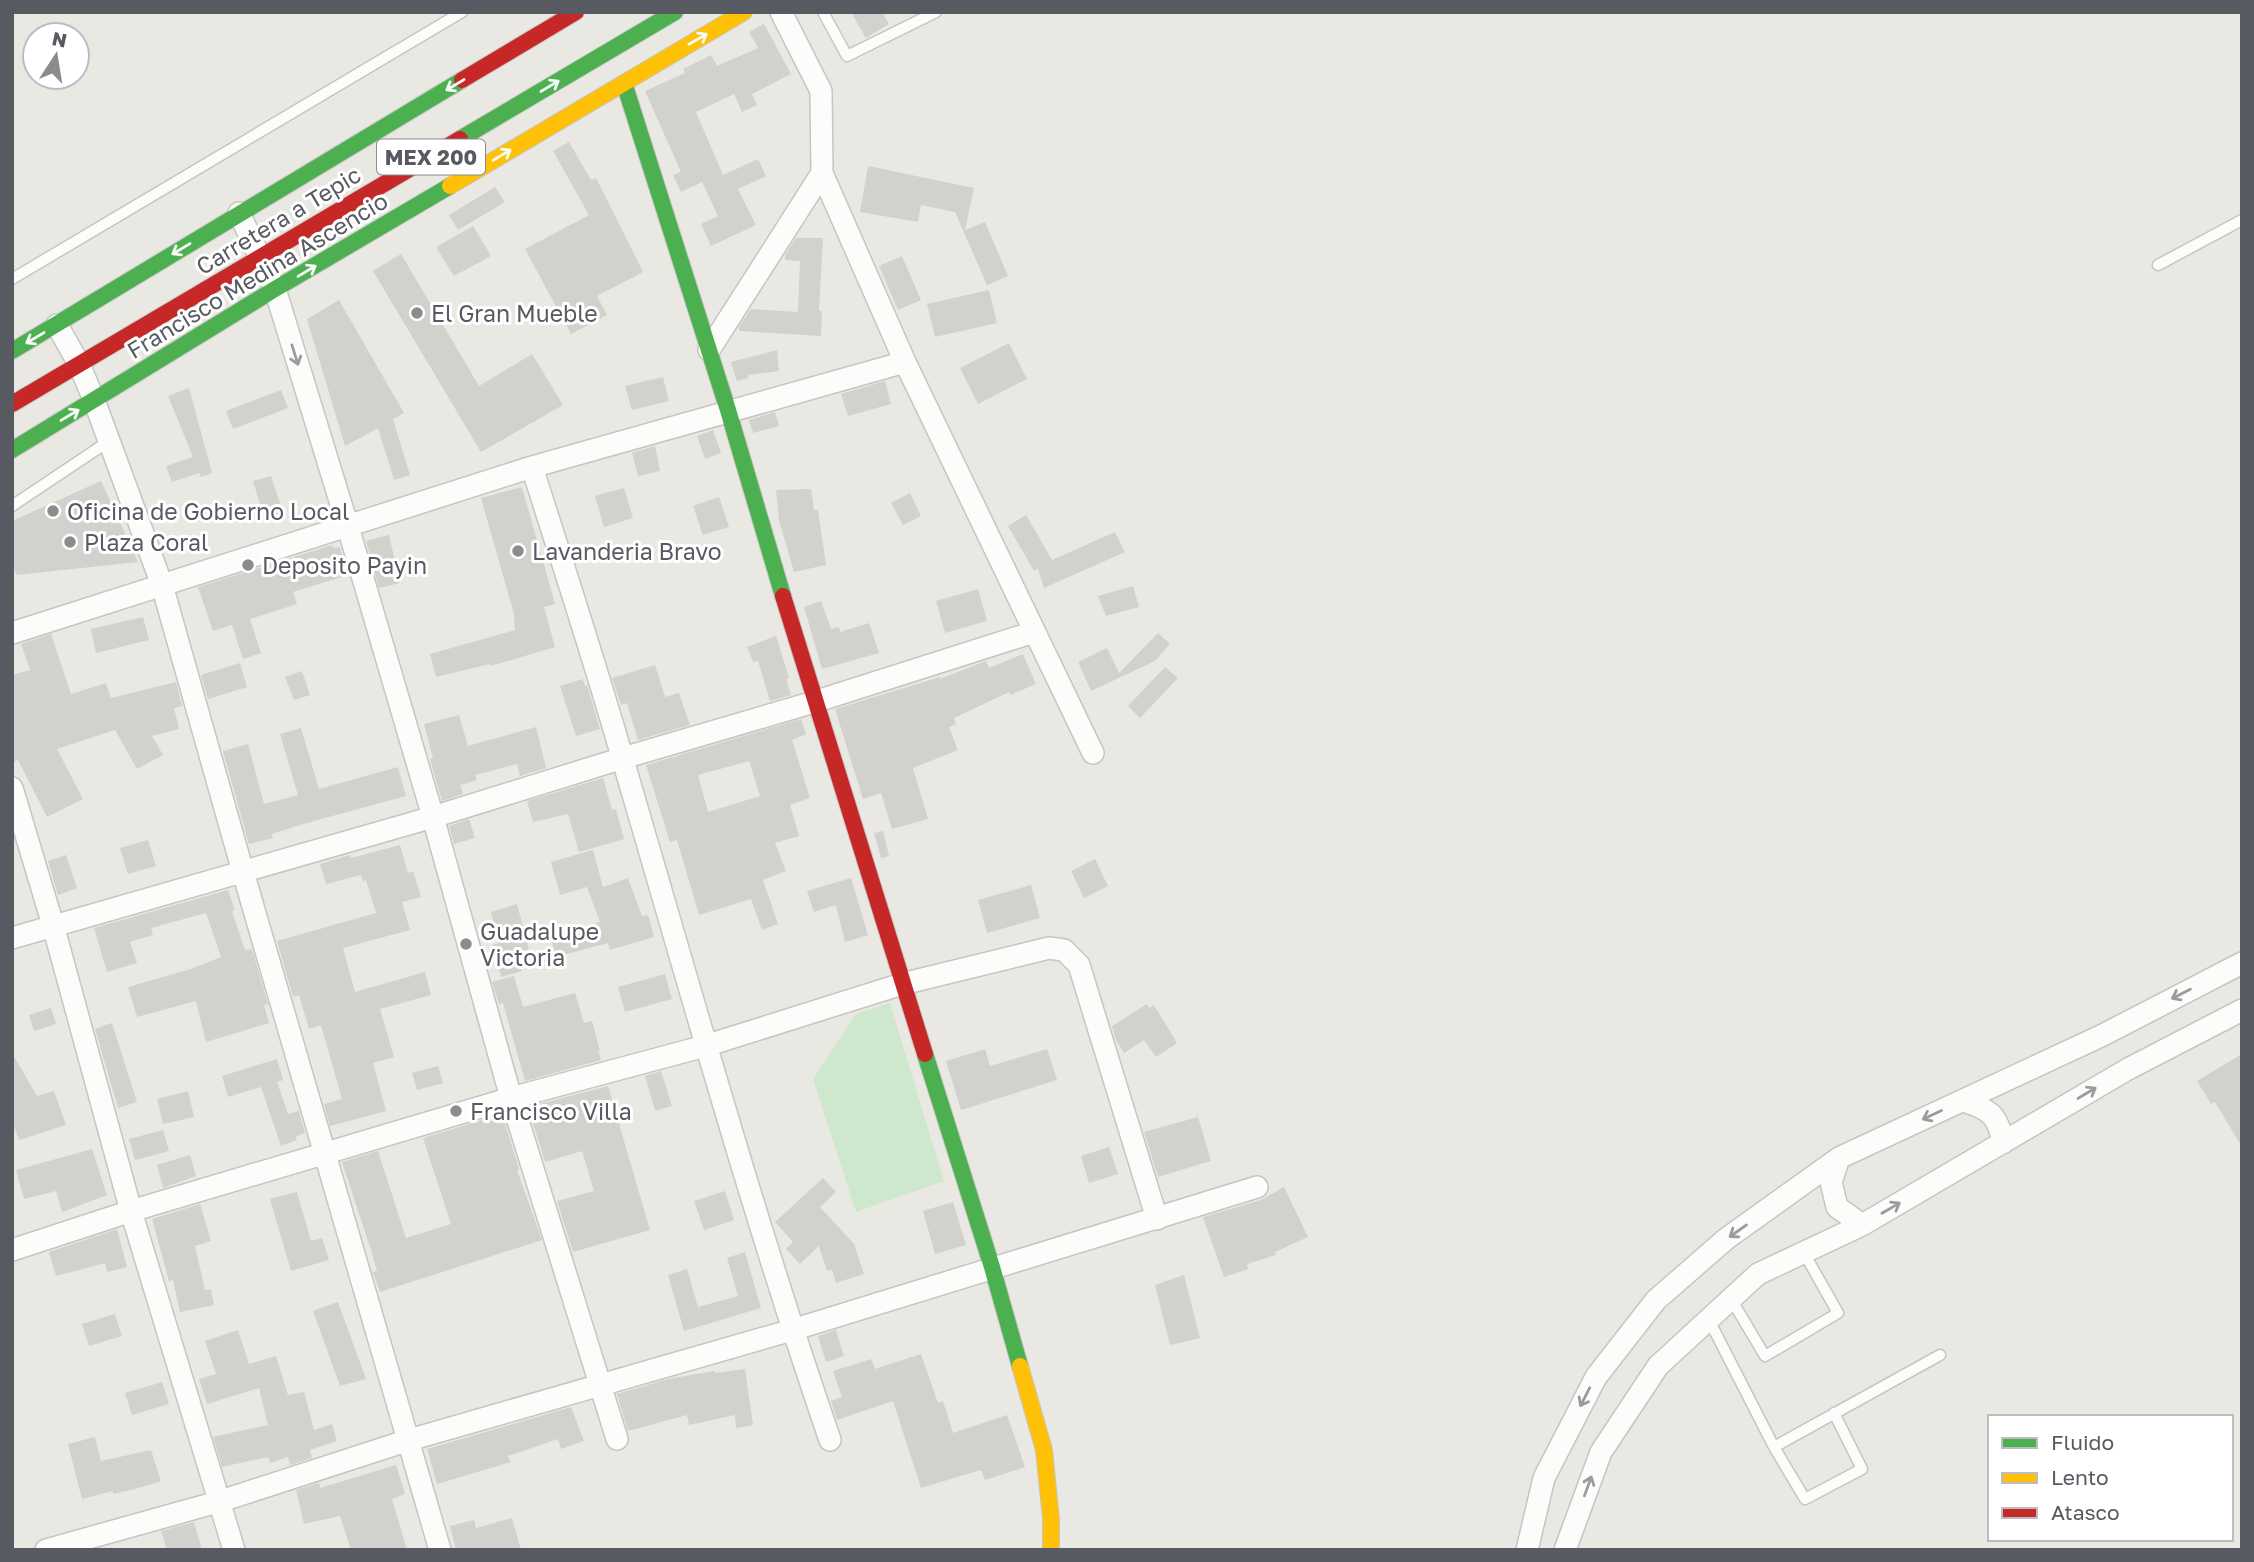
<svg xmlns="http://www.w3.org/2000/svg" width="2254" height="1562" viewBox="0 0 2254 1562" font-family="'Golos Text',sans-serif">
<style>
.green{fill:#cee8cd}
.building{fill:#d2d1cd;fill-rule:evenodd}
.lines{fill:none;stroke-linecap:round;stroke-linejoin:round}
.lane-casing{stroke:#c6c5c5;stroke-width:13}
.street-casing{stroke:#c6c5c5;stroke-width:24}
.fast-casing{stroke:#c6c6c5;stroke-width:18}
.slow-casing{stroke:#c6c6c5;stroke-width:18}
.jam-casing{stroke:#c6c6c5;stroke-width:18}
.lane{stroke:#fcfcfb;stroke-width:10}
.street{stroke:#fcfcfb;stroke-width:21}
.fast{stroke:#4caf50;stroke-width:16}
.slow{stroke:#ffc107;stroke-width:16}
.jam{stroke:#c62828;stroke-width:16}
.oneway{stroke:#f6fbf6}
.oneway2{stroke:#999b9f}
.poi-dot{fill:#8a8c8e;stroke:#fff;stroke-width:2.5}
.labels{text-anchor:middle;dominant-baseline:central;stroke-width:6;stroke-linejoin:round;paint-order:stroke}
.shield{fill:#fff;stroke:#898c90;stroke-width:2}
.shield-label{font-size:21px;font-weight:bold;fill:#575b61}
.street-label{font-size:23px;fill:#575b61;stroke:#fff}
.poi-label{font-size:23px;fill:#575b61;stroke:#fff;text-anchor:start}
</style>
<rect width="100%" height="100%" fill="#eae8e2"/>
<path class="green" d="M 890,1003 L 944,1181 L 856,1212 L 813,1079 L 856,1014 Z"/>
<path class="building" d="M 851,12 L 882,12 L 889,24 L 866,38 Z
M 764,24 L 791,74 L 752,94 L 757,105 L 742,112 L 734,94 L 696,112 L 723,175 L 758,159 L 766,176 L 738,189 L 756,225 L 711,246 L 701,224 L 718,216 L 702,182 L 681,192 L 673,175 L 681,172 L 645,91 L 685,73 L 683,69 L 711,55 L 717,66 L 758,48 L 749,32 Z
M 569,142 L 591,180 L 596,178 L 643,272 L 597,296 L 607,315 L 571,334 L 525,249 L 589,215 L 553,151 Z
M 868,166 L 974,188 L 965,230 L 985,222 L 1008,276 L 987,285 L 955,212 L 921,205 L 918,222 L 860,212 Z
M 495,187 L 505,202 L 458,230 L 449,215 Z
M 473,226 L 491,256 L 454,276 L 436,247 Z
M 796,238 L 823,238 L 819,311 L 822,311 L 821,336 L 739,331 L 739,327 L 751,309 L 798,312 L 800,261 L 785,260 L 785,255 Z
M 401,254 L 479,386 L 532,354 L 563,405 L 481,452 L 373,271 Z
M 902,256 L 921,300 L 898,310 L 879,266 Z
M 989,290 L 997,323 L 935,337 L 927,304 Z
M 339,300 L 404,413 L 393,419 L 410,475 L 394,480 L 378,428 L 345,446 L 307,319 Z
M 1009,343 L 1027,379 L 978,404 L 960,368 Z
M 777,350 L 779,371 L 748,375 L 748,378 L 737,381 L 731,362 Z
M 663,377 L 669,401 L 632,410 L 625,386 Z
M 885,381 L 891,404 L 848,416 L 841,394 Z
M 189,388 L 212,473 L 201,477 L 199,473 L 172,482 L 166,466 L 193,457 L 168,396 Z
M 281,390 L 288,408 L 233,429 L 226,411 Z
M 775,412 L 779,426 L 753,433 L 749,420 Z
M 713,430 L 721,453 L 705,459 L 697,436 Z
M 655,446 L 660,471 L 638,476 L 632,453 Z
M 271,476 L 284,515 L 265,520 L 253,481 Z
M 101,481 L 138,562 L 17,575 L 12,565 L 12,521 Z
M 522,487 L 555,604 L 544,607 L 555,647 L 491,666 L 490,664 L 436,677 L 430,654 L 515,630 L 514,614 L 481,498 Z
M 624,488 L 633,518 L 604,527 L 595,496 Z
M 811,489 L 814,510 L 818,510 L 826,565 L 794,572 L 779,520 L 776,490 Z
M 910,493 L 921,516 L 903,525 L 891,503 Z
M 719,497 L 729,527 L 703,535 L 693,506 Z
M 1026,515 L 1052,560 L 1115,532 L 1125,552 L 1044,588 L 1038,569 L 1034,571 L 1008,526 Z
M 389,535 L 400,583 L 379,588 L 366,541 Z
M 332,545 L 333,548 L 340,547 L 348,575 L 293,592 L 297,604 L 250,619 L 261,653 L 243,659 L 232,625 L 213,631 L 198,587 Z
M 1133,586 L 1139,607 L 1106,616 L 1098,596 Z
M 978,589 L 987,621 L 945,633 L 936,601 Z
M 821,601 L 831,629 L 839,627 L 840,632 L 869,623 L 879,653 L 822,669 L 804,607 Z
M 143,617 L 149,640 L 96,653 L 91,629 Z
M 1158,633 L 1170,644 L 1155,661 L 1091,691 L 1078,662 L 1107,648 L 1119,673 Z
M 51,634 L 71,694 L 106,683 L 111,698 L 176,682 L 182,706 L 174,708 L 179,729 L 152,736 L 163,755 L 137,769 L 115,730 L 57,749 L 83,799 L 47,817 L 18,760 L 12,762 L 12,675 L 30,670 L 21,644 Z
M 776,636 L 789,678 L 786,679 L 791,695 L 770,701 L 758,661 L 753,662 L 747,647 Z
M 1023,654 L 1036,684 L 1010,695 L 1009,692 L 954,718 L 956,724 L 949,727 L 958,750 L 913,768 L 928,819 L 892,829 L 881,793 L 863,799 L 835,709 L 940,677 L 940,679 L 986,661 L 989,668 Z
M 240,663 L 247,687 L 208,699 L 201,675 Z
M 655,665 L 665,697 L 679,693 L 690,725 L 638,740 L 627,703 L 621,705 L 612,678 Z
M 1165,667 L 1178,678 L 1140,718 L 1128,706 Z
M 302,671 L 310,695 L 294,700 L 285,677 Z
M 583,679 L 585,686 L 587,685 L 600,729 L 576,736 L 560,686 Z
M 459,715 L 468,746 L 536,727 L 546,768 L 520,776 L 517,764 L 475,775 L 477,780 L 460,785 L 463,794 L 442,801 L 430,759 L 433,758 L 424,724 Z
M 801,719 L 806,734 L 792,740 L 810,798 L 790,805 L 799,836 L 775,843 L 786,871 L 763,880 L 778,924 L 762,930 L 751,899 L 699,915 L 677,840 L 670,842 L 646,765 ZM 749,761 L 760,796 L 708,812 L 698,775 Z
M 301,728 L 319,789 L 398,767 L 406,796 L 303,824 L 272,834 L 273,838 L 249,844 L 223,751 L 248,744 L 264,804 L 298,795 L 280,734 Z
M 603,778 L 612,810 L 616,809 L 624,839 L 579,852 L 568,814 L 533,822 L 527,801 Z
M 469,819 L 475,838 L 454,844 L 449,826 Z
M 883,831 L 889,856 L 881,858 L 874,833 Z
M 148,840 L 156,866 L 128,874 L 120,848 Z
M 400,845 L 408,873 L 413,871 L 421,897 L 402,902 L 410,930 L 343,948 L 355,992 L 425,972 L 431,995 L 380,1009 L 394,1057 L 373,1063 L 386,1111 L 330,1126 L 324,1104 L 342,1099 L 321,1025 L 309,1029 L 299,995 L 293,997 L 277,941 L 376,913 L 366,880 L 363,881 L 361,875 L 326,884 L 320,864 L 350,855 L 351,858 Z
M 593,850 L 603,887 L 628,878 L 642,916 L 648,915 L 654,937 L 610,950 L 608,943 L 556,957 L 550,936 L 600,922 L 587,887 L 560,895 L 551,862 Z
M 66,855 L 77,888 L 58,895 L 48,861 Z
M 1095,859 L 1108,886 L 1084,898 L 1071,871 Z
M 851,878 L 868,935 L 845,942 L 836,905 L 814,912 L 807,891 Z
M 1031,885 L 1040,918 L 987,933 L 978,900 Z
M 228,890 L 235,910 L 232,911 L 245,950 L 252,949 L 268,1004 L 264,1005 L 269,1023 L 206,1042 L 196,1001 L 137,1017 L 128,987 L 191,969 L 221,957 L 206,913 L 151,928 L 153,935 L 130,942 L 137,963 L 107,972 L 94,928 Z
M 517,904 L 529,949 L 517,953 L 522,971 L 501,977 L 493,945 L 499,943 L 491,912 Z
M 665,974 L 672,999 L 625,1012 L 618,987 Z
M 514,976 L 523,1007 L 575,993 L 584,1023 L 592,1021 L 600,1051 L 598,1051 L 601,1060 L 525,1081 L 503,1003 L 499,1004 L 492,982 Z
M 1147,1004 L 1149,1008 L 1154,1005 L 1177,1043 L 1156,1057 L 1144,1040 L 1124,1053 L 1116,1040 L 1112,1026 Z
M 51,1008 L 56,1024 L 34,1031 L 29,1015 Z
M 112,1023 L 137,1102 L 118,1108 L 95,1029 Z
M 985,1049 L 990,1066 L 1047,1049 L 1057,1080 L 961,1110 L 946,1061 Z
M 12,1053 L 37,1096 L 54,1091 L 66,1125 L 19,1140 L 12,1120 Z
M 2242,1054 L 2242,1147 L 2215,1102 L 2211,1104 L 2197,1081 Z
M 277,1059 L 283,1080 L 277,1082 L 288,1114 L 299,1111 L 305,1133 L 296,1136 L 297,1140 L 281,1146 L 261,1087 L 228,1097 L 222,1076 Z
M 438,1066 L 443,1083 L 417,1090 L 412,1073 Z
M 661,1071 L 672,1106 L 655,1111 L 645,1076 Z
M 608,1086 L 650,1230 L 573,1252 L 557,1201 L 594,1191 L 582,1151 L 545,1162 L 528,1107 Z
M 188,1091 L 194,1117 L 163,1124 L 157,1099 Z
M 502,1114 L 519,1169 L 517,1170 L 542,1240 L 380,1292 L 373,1272 L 377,1271 L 371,1250 L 342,1162 L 378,1151 L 406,1238 L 451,1224 L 423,1138 Z
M 1198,1117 L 1211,1161 L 1158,1177 L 1144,1132 Z
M 163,1130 L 169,1151 L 135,1160 L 129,1139 Z
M 1109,1147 L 1118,1174 L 1089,1183 L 1081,1156 Z
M 92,1149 L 107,1195 L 62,1212 L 56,1191 L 24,1199 L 16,1170 Z
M 190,1155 L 196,1176 L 163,1188 L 157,1165 Z
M 823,1178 L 836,1192 L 820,1207 L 854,1244 L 864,1274 L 836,1283 L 832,1270 L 827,1271 L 819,1246 L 800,1264 L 786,1249 L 793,1242 L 775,1222 Z
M 1284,1187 L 1308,1237 L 1275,1252 L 1276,1255 L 1247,1264 L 1248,1269 L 1224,1277 L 1203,1217 L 1261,1200 Z
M 725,1191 L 734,1220 L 704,1230 L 694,1201 Z
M 297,1192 L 311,1241 L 322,1238 L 329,1260 L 291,1271 L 270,1199 Z
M 953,1202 L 966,1245 L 935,1254 L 923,1211 Z
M 200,1204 L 211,1241 L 195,1246 L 205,1290 L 211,1289 L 214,1305 L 180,1312 L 173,1280 L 169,1281 L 152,1219 Z
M 117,1229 L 127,1267 L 107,1272 L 105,1263 L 56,1276 L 49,1252 Z
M 745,1252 L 761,1308 L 684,1331 L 668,1275 L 687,1269 L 698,1307 L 738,1296 L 727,1258 Z
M 1184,1275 L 1200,1338 L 1170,1345 L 1155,1285 Z
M 338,1302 L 366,1379 L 340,1386 L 313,1311 Z
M 115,1314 L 122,1336 L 89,1346 L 82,1324 Z
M 238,1330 L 249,1364 L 276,1356 L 288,1395 L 304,1392 L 314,1430 L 332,1424 L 337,1441 L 310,1450 L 312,1458 L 290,1465 L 288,1457 L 270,1463 L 268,1457 L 222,1467 L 213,1437 L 268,1425 L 259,1388 L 207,1404 L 199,1379 L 216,1374 L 205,1341 Z
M 836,1330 L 844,1356 L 826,1362 L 818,1336 Z
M 921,1354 L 938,1403 L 943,1401 L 953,1433 L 1007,1415 L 1025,1467 L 985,1480 L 981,1470 L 921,1488 L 893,1401 L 837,1420 L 831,1401 L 842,1397 L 833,1371 L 871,1359 L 875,1369 Z
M 745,1369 L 753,1425 L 736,1428 L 735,1415 L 689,1425 L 687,1415 L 628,1431 L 617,1394 L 668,1379 L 715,1371 L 715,1373 Z
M 162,1382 L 169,1404 L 132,1415 L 125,1393 Z
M 571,1407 L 584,1441 L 561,1449 L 558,1439 L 508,1456 L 511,1462 L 437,1484 L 427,1449 Z
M 95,1437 L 101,1461 L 151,1450 L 161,1481 L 135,1489 L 113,1494 L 113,1491 L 82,1499 L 68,1444 Z
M 396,1465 L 405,1494 L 392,1499 L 407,1550 L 351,1550 L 340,1516 L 304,1524 L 296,1490 L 319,1483 L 320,1488 Z
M 512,1518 L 521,1550 L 456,1550 L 450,1526 L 474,1520 L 476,1528 Z
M 194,1522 L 202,1550 L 167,1550 L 161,1531 Z"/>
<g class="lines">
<defs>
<path id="lane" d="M 823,12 L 847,56 L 936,12
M 2158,265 L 2242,220
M 12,279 L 462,12
M 12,506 L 109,441
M 1731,1299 L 1765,1356 L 1838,1313 L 1804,1253
M 1709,1320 L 1774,1447 L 1940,1355
M 1774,1447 L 1805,1499 L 1862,1469 L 1834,1413"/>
<path id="street" d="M 781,12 L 821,91 L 822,173 L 905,362 L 1093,753
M 239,213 L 275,289 L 348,527 L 433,817 L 511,1098 L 617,1439
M 57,325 L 79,364 L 94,400 L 162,585 L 243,872 L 440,1550
M 709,350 L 822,173
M 532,467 C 563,565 595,662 623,760 C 690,988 753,1216 830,1440
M 12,633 L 532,467 L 905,362
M 12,788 L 53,925 L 131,1211 L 234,1550
M 12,938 L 433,817 L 623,758 L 814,702 L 1034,632
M 1963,1101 C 1990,1109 1998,1115 2003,1143
M 1839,1158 L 1831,1182 L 1837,1207 L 1862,1225
M 12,1250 L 131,1211 L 511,1098 L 705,1046 L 902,984 L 1049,948 L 1064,950 L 1079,965 L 1157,1219
M 46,1550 L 221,1501 L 409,1440 L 792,1330 L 1257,1187
M 1527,1550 L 1544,1478 L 1596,1377 L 1656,1300 L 1726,1239 L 1839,1158 L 2103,1035 L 2242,963
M 1565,1550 L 1601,1452 L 1658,1366 L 1758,1274 L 1862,1225 L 2128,1069 L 2242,1010"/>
<path id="fast" d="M 624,83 L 728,410 L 783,596
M 460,139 L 675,12
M 12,351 L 462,80
M 12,450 L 275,289 L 450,186
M 925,1054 L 992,1267 L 1020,1366"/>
<path id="slow" d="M 450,186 L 744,12
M 1020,1366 L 1044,1450 L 1051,1519 L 1051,1550"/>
<path id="jam" d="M 462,80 L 576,12
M 12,404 L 460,139
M 783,596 L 925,1054"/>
</defs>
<use href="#lane" class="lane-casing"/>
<use href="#street" class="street-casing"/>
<use href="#fast" class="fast-casing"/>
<use href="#slow" class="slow-casing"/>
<use href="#jam" class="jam-casing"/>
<use href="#lane" class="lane"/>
<use href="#street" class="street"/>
<use href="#fast" class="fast"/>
<use href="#slow" class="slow"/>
<use href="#jam" class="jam"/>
</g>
<defs><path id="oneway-shaft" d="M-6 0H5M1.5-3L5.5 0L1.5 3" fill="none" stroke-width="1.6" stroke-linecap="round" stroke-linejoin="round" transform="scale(1.75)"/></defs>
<g class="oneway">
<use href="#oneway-shaft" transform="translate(698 39) rotate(-30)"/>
<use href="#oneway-shaft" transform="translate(455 85) rotate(149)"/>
<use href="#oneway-shaft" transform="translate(550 86) rotate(-31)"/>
<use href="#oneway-shaft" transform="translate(502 155) rotate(-31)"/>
<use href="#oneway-shaft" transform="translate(181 249) rotate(149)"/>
<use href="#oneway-shaft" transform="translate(307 271) rotate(-31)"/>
<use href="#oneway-shaft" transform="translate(35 338) rotate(149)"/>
<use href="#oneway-shaft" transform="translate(70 415) rotate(-31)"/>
</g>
<g class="oneway2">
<use href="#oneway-shaft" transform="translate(295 355) rotate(73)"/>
<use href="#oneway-shaft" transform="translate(2181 994) rotate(153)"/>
<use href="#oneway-shaft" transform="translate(2087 1093) rotate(-31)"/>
<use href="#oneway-shaft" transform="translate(1932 1115) rotate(155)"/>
<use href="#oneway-shaft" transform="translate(1891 1208) rotate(-30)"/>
<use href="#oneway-shaft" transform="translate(1738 1231) rotate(145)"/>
<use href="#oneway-shaft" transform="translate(1585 1397) rotate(117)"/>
<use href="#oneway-shaft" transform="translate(1588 1486) rotate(-70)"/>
</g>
<g class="poi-dot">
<circle cx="417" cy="313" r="7"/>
<circle cx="53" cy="511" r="7"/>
<circle cx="70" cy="542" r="7"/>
<circle cx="518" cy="551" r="7"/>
<circle cx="248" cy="565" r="7"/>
<circle cx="466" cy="944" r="7"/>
<circle cx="456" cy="1111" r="7"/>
</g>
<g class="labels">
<rect class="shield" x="377" y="139.5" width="108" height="35" rx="5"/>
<g class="shield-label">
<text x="431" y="157">MEX 200</text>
</g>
<g class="street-label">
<text transform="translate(278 220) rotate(-31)">Carretera a Tepic</text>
<text transform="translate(257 275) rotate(-31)">Francisco Medina Ascencio</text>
</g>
<g class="poi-label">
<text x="431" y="313">El Gran Mueble</text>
<text x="67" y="511">Oficina de Gobierno Local</text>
<text x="84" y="542">Plaza Coral</text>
<text x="532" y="551">Lavanderia Bravo</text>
<text x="262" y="565">Deposito Payin</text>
<text x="480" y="931">Guadalupe<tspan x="480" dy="26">Victoria</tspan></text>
<text x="470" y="1111">Francisco Villa</text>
</g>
</g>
<rect width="2254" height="1562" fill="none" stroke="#575b61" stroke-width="28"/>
<rect x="1988" y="1415" width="245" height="126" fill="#ffffff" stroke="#bcbdc0" stroke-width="2"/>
<rect x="2002" y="1438" width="35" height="10" fill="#4caf50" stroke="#bcbdc0" stroke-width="2"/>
<text x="2051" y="1450" font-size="21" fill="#575b61">Fluido</text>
<rect x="2002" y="1473" width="35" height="10" fill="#ffc107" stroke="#bcbdc0" stroke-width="2"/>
<text x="2051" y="1485" font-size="21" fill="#575b61">Lento</text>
<rect x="2002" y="1508" width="35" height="10" fill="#c62828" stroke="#bcbdc0" stroke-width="2"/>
<text x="2051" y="1520" font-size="21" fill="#575b61">Atasco</text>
<g transform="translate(56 56) rotate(12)"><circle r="33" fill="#ffffff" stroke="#bcbdc0" stroke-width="2"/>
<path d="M0-5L12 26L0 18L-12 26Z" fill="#8a8c8e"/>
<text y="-10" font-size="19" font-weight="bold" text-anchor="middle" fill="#575b61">N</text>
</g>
</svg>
